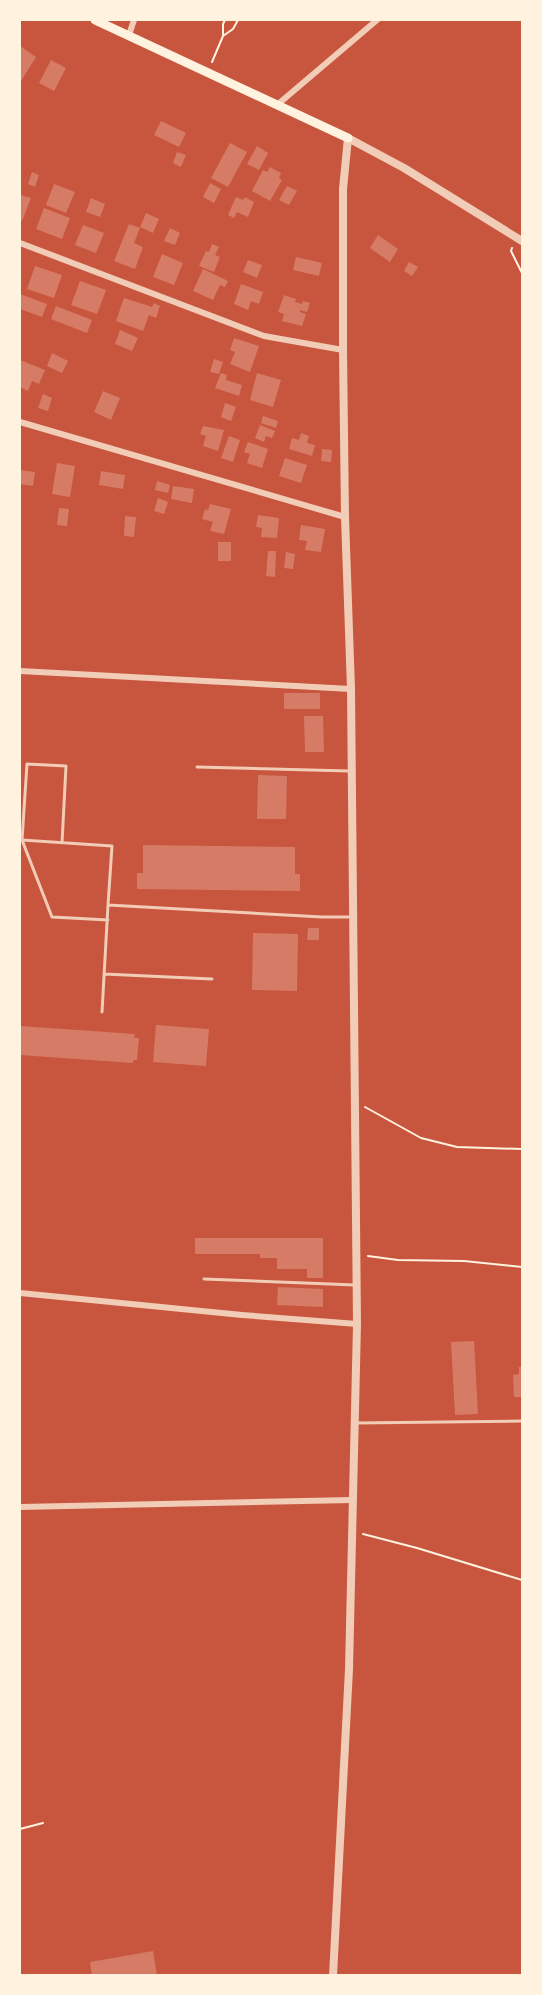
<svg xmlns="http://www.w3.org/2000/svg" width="542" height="1995" viewBox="0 0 542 1995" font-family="'Times New Roman',serif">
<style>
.building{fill:#d67c66}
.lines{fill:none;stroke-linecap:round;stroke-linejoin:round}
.path{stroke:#fff3e0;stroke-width:2}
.service{stroke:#f1ccb7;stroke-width:3}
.minor{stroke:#f1ccb7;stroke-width:6}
.tertiary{stroke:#f1ccb7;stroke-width:8}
.secondary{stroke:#fff3e0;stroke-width:9}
</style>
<rect width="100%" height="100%" fill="#c8553d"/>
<path class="building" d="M 20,46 L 36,57 L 21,81 L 20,80 Z
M 51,60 L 66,68 L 54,91 L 39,83 Z
M 161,121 L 186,133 L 179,147 L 154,135 Z
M 230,143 L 247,152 L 228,187 L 211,178 Z
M 257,146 L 268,153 L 259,170 L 247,164 Z
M 177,152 L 186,155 L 181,167 L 173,163 Z
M 270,167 L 281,173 L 279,178 L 282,180 L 270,201 L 252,191 L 263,170 L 267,172 Z
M 32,172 L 39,175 L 35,187 L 28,184 Z
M 210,183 L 221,189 L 214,203 L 203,197 Z
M 54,184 L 75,192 L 66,213 L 46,205 Z
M 287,186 L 297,191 L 289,205 L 279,200 Z
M 21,195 L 31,198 L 22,221 L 20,220 L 20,197 Z
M 236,197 L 243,200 L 245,197 L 254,202 L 248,217 L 237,212 L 234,218 L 228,215 Z
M 91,198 L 105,204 L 100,217 L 86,212 Z
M 44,208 L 70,218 L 62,239 L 36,229 Z
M 146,213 L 159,219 L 153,233 L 140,227 Z
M 129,224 L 140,228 L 134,243 L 143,247 L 135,269 L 114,261 Z
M 83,225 L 104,233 L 96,253 L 75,245 Z
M 170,228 L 180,233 L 175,245 L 164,241 Z
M 378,235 L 398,249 L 390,262 L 370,248 Z
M 212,244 L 219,247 L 215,255 L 220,257 L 214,272 L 199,266 L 206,251 L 209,252 Z
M 162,254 L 183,263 L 174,285 L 153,277 Z
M 296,257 L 322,263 L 319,276 L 293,270 Z
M 248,260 L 262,265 L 257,278 L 243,272 Z
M 409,262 L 418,267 L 412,276 L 404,271 Z
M 35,266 L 62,275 L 54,298 L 27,289 Z
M 203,269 L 228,281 L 225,287 L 220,285 L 213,300 L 193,291 Z
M 80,281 L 106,290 L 97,314 L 71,305 Z
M 241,284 L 263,292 L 259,304 L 251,301 L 248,310 L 234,304 Z
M 20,294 L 47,304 L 42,317 L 20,309 Z
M 284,295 L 296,299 L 295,302 L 302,304 L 303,301 L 310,303 L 307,312 L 300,310 L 300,312 L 306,314 L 302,326 L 282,321 L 284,314 L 278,312 Z
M 124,298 L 152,307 L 154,303 L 160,306 L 156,318 L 149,315 L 143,331 L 116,321 Z
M 56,306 L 92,320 L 87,333 L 51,319 Z
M 120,330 L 138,338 L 132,351 L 115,344 Z
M 234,338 L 259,346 L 250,372 L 230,364 L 235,352 L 230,350 Z
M 52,353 L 68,361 L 62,373 L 47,366 Z
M 214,359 L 223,362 L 219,374 L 210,372 Z
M 20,360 L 45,370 L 39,384 L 32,381 L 28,391 L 20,387 Z
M 221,373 L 227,375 L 226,380 L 242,385 L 239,396 L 215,388 Z
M 257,373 L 281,380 L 273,407 L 250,400 Z
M 103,391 L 120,398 L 111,420 L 94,412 Z
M 43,394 L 52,398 L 48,411 L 38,408 Z
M 225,403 L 236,407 L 231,421 L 221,417 Z
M 263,416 L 278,421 L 276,428 L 261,423 Z
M 260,425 L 275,431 L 272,438 L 266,436 L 264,442 L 255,438 Z
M 203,426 L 224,430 L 218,451 L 203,446 L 206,436 L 200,434 Z
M 301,433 L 309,436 L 307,443 L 315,445 L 312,456 L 289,449 L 292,438 L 299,440 Z
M 229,436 L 240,440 L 233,462 L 221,458 Z
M 248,442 L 268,449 L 262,468 L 247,463 L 250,454 L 244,452 Z
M 322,449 L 332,450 L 331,462 L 321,461 Z
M 285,458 L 307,465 L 301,483 L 279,476 Z
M 57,463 L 75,466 L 70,497 L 52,494 Z
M 20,470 L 35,472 L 33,486 L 20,484 Z
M 101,471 L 125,475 L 123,489 L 99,485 Z
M 157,481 L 170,485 L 168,493 L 155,490 Z
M 173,486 L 194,489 L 192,503 L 171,499 Z
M 158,498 L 168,502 L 164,514 L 154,511 Z
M 210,504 L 231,509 L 224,534 L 210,531 L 213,522 L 202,519 L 205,509 L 208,510 Z
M 59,508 L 69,509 L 67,526 L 57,525 Z
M 258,515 L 279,518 L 277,538 L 261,537 L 262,528 L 256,527 Z
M 125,516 L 136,517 L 134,537 L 124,536 Z
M 301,525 L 325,529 L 321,552 L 305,550 L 307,541 L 299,540 Z
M 218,542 L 231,542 L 231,561 L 218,561 Z
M 268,551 L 276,551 L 275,577 L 266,576 Z
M 286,552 L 295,554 L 293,569 L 284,568 Z
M 284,693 L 320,693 L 320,709 L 284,709 Z
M 304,716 L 323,716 L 324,752 L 305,752 Z
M 258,775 L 287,776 L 286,819 L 257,819 Z
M 143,845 L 295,847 L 295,874 L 300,874 L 300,891 L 137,889 L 137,873 L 143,873 Z
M 308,928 L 319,928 L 319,940 L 307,940 Z
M 253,933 L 298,934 L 297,991 L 252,990 Z
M 156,1025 L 209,1029 L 206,1066 L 153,1062 Z
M 20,1026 L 135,1034 L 134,1038 L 139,1038 L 137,1060 L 133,1060 L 133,1063 L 20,1055 Z
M 195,1238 L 323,1238 L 323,1278 L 307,1278 L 307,1269 L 277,1269 L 277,1258 L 260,1258 L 260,1254 L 195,1254 Z
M 278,1287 L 323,1289 L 323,1307 L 277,1305 Z
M 474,1341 L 478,1414 L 455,1415 L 451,1342 Z
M 519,1367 L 522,1367 L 522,1397 L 514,1397 L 513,1375 L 519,1374 Z
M 153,1951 L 157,1976 L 92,1976 L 90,1962 Z"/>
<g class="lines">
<path class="path" d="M 223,36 L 233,29 L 238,20
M 212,62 L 223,36 L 223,24 L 225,20
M 512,248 L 511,251 L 522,273
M 365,1107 L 421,1138 L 457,1147 L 522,1149
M 368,1256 L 398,1260 L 464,1261 L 522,1267
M 363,1534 L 417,1548 L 522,1580
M 20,1829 L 43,1823"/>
<path class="service" d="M 197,767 L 349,771
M 22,840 L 52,917 L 108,920
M 62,843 L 66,766 L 27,764 L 22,840 L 112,846 L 108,905
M 104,974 L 212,979
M 102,1012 L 108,905 L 322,917 L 352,917
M 204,1279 L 355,1285
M 356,1423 L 522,1421"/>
<path class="minor" d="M 129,35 L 134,20
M 277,105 L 377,20
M 20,243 L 264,336 L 343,350
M 20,422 L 345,517
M 20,671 L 351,689
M 20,1293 L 242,1315 L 357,1324
M 20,1507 L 352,1500"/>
<path class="tertiary" d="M 333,1976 L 349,1669 L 357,1324 L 351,689 L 345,517 L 343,350 L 343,189 L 348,138 L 404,168 L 522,241"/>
<path class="secondary" d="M 95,20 L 348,138"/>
</g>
<rect width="542" height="1995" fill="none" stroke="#fff3e0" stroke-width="42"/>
</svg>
